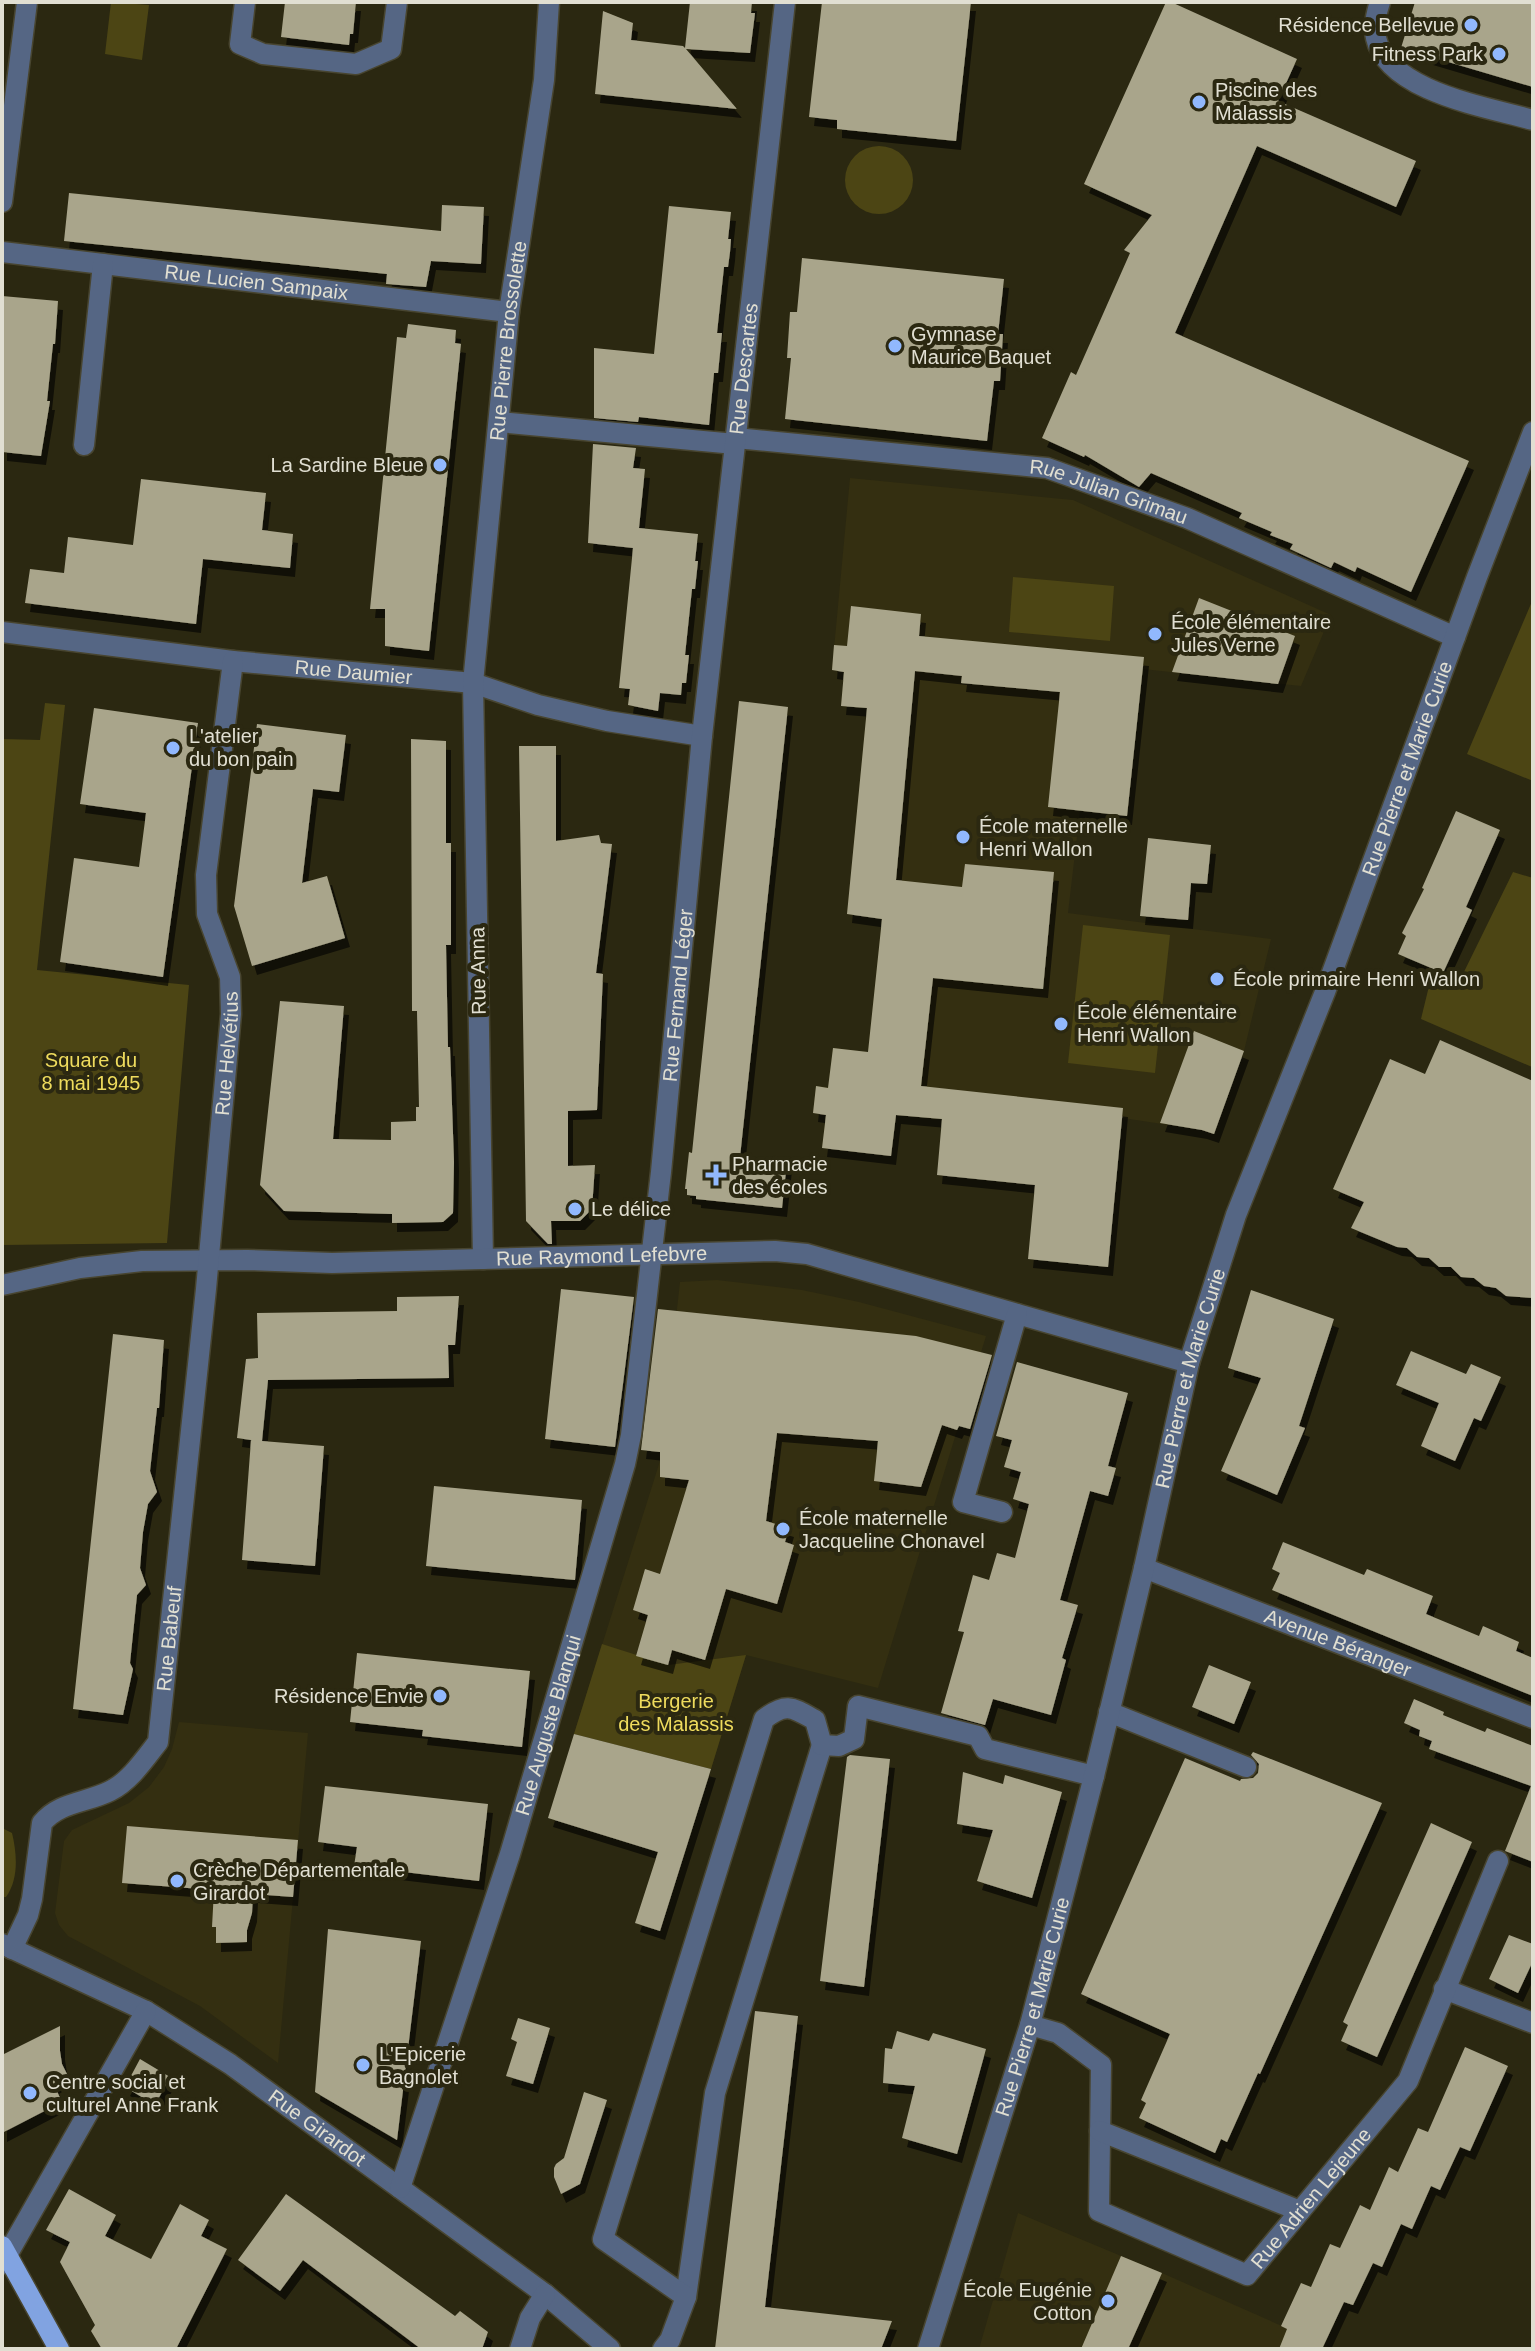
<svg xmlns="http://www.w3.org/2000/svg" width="1535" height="2351" viewBox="0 0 1535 2351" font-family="Arial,sans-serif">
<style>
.built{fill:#342f11}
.green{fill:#4c4514}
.building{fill:#a9a58b;filter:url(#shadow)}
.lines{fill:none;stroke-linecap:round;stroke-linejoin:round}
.minor-casing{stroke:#484530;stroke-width:23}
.major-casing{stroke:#484530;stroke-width:23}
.minor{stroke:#556684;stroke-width:20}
.major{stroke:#81a3e1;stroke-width:20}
.poi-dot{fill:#91b8fd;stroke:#2b2811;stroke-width:3}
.labels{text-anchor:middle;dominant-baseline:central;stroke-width:8;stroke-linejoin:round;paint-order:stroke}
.poi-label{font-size:20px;fill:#e1dfd2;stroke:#2b2811;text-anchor:start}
.street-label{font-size:20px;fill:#e1dfd2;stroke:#2b2811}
.park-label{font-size:20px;fill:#eedb5d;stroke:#2b2811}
</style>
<defs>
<filter id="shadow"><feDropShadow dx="5" dy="9" stdDeviation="0" flood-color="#0009"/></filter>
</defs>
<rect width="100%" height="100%" fill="#2b2811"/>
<path class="built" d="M 850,478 L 1073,500 L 1331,615 L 1301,686 L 1143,669 L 1127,816 L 1080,811 L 1068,913 L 1271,939 L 1244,1051 L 1214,1134 L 1202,1130 L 1103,1115 L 942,1120 L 896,1115 L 891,1156 L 822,1148 L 826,1115 L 813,1113 L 816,1086 L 828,1087 L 833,1048 L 868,1052 L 882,919 L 847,914 L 867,709 L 841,706 L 844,672 L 832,670 Z
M 717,1280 L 802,1290 L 859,1302 L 986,1336 L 878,1688 L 746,1655 L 711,1769 L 574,1734 L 660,1461 L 680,1282 Z
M 179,1722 L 308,1733 L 278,2063 L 200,2006 L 68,1936 L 59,1925 L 55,1913 L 64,1841 L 72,1830 L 129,1803 L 149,1787 L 164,1767 L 172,1749 Z
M 1018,2213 L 1162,2273 L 1334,2349 L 979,2349 Z"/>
<path class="green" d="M 111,2 L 149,5 L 142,60 L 105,54 Z
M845 180a34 34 0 1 1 68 0a34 34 0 1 1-68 0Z
M 1013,577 L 1114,586 L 1110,641 L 1009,632 Z
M 1533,599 L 1533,781 L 1467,754 Z
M 45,703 L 65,705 L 37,970 L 189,985 L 167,1243 L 2,1245 L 2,739 L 40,740 Z
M 1513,872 L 1533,878 L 1532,1067 L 1421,1019 L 1430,982 L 1460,980 Z
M 1083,925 L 1170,935 L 1155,1073 L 1068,1063 Z
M 602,1644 L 668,1665 L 746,1655 L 711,1769 L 574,1734 Z
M 2,1828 L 12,1833 C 17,1854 19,1879 6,1897 L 2,1897 Z"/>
<path class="building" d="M 285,2 L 356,2 L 353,34 L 350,34 L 349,45 L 281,37 Z
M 690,2 L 752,2 L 751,13 L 755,13 L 750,53 L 686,49 L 737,109 L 595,94 L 603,11 L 633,23 L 631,40 L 683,46 L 685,48 Z
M 822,2 L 971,2 L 956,141 L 837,129 L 837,120 L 809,117 Z
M 1166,2 L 1171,2 L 1297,59 L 1278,101 L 1416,161 L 1396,207 L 1257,146 L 1175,333 L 1469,461 L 1411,592 L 1357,567 L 1355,572 L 1334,562 L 1331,568 L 1290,549 L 1293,544 L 1270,535 L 1272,532 L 1239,518 L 1242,513 L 1151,473 L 1139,487 L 1085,455 L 1084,457 L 1042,438 L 1071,372 L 1076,375 L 1130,253 L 1124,250 L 1152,215 L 1084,184 Z
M 1415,2 L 1533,2 L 1533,87 L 1401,48 Z
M 69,193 L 441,231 L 442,205 L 484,207 L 481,264 L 431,261 L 426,287 L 386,284 L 387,274 L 64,241 Z
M 669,206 L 731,212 L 728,239 L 731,239 L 730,252 L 728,267 L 724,267 L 717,333 L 722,333 L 718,373 L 714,373 L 709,425 L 639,417 L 638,422 L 594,418 L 594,348 L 654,354 Z
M 802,258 L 1004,279 L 998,334 L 1003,334 L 1000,381 L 994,381 L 987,441 L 785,419 L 791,358 L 787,358 L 790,312 L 797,312 Z
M 2,296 L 58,301 L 55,344 L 53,344 L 47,401 L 50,401 L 41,456 L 2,452 Z
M 408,324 L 456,330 L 455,343 L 461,344 L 429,651 L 385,646 L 385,609 L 370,609 L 397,337 L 406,338 Z
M 593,444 L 636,448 L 633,468 L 645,469 L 639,528 L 698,534 L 695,561 L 698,561 L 695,589 L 692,589 L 685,655 L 689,655 L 686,683 L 682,683 L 681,695 L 660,693 L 658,711 L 628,705 L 630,689 L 619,688 L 633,548 L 588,543 Z
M 141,479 L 266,493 L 262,530 L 293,534 L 290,568 L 203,559 L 196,624 L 25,603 L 30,569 L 64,573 L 68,537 L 133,545 Z
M 1199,598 L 1295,636 L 1278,684 L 1172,672 Z
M 851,606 L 921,614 L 919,636 L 1144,657 L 1127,816 L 1048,807 L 1060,692 L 961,683 L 962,676 L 915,671 L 896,880 L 962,887 L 965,864 L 1054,872 L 1043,989 L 933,978 L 921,1086 L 1123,1108 L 1108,1267 L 1028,1259 L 1035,1185 L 937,1175 L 942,1119 L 896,1115 L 891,1156 L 822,1148 L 826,1115 L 813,1113 L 816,1086 L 828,1088 L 833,1048 L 868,1052 L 882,919 L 847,914 L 867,708 L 841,706 L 844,672 L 832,670 L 834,645 L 847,646 Z
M 739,701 L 788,707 L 740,1157 L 787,1162 L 782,1208 L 696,1199 L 696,1196 L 687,1195 L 687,1189 L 685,1189 L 689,1152 L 692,1153 Z
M 94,708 L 198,723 L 163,977 L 60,962 L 74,858 L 139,867 L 146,813 L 80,804 Z
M 257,724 L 346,735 L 339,792 L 313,789 L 302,883 L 327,876 L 345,938 L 252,966 L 234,906 Z
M 411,739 L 446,741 L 446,843 L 451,843 L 451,945 L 446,945 L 448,1047 L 450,1047 L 454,1162 L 453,1213 L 443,1222 L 392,1223 L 392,1214 L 284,1211 L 260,1185 L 280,1001 L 344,1006 L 333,1139 L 391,1140 L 391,1122 L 416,1121 L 416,1107 L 419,1107 L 417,1011 L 412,1011 Z
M 519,746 L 556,746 L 556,841 L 599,835 L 601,843 L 612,844 L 596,973 L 603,974 L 597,1110 L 568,1111 L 568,1166 L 595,1165 L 592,1209 L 580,1221 L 551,1221 L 552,1244 L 548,1244 L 526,1221 Z
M 1456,811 L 1500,830 L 1466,907 L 1472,910 L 1443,973 L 1398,954 L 1406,936 L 1402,933 L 1424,889 L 1422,888 Z
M 1148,838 L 1211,845 L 1207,884 L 1191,883 L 1188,920 L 1140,916 Z
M 1194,1031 L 1244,1051 L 1214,1134 L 1202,1130 L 1160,1123 Z
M 1440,1040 L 1533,1081 L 1533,1298 L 1506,1296 L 1496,1288 L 1484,1286 L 1474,1278 L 1461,1277 L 1451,1267 L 1439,1267 L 1429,1258 L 1417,1257 L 1407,1248 L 1397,1247 L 1351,1228 L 1364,1202 L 1333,1189 L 1390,1059 L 1425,1074 Z
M 561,1289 L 634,1297 L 615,1447 L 545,1439 Z
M 1251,1290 L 1334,1319 L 1299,1426 L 1305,1428 L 1277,1495 L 1221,1471 L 1261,1378 L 1228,1368 Z
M 459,1296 L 455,1345 L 448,1345 L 449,1378 L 268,1380 L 262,1441 L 324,1446 L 315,1566 L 242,1560 L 251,1440 L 257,1441 L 237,1438 L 246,1359 L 258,1358 L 257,1313 L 397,1311 L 397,1297 Z
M 658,1309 L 916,1336 L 992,1355 L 970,1429 L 959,1426 L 957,1430 L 942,1425 L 921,1487 L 874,1481 L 878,1441 L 777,1433 L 766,1521 L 789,1528 L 785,1542 L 794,1545 L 777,1604 L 726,1589 L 705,1660 L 672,1650 L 668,1665 L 636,1656 L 648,1615 L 633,1610 L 645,1569 L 660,1574 L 689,1480 L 660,1477 L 660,1452 L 641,1450 Z
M 113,1334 L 164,1340 L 159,1408 L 157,1408 L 150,1471 L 157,1492 L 148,1504 L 143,1532 L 140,1568 L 146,1585 L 137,1595 L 130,1663 L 133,1669 L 123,1715 L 73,1709 Z
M 1411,1351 L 1466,1374 L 1471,1364 L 1501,1377 L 1481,1421 L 1474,1418 L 1455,1461 L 1421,1446 L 1439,1403 L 1396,1385 Z
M 1017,1362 L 1128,1393 L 1108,1466 L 1116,1468 L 1108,1496 L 1090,1491 L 1060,1600 L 1078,1605 L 1062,1658 L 1066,1660 L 1051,1715 L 993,1699 L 985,1725 L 941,1713 L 964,1632 L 958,1631 L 973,1575 L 989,1580 L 997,1553 L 1015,1558 L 1029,1504 L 1013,1499 L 1021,1472 L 1004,1467 L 1012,1440 L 996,1436 Z
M 434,1486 L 582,1500 L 575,1580 L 426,1566 Z
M 1283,1542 L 1364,1575 L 1367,1569 L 1433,1596 L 1426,1614 L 1479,1636 L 1483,1626 L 1519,1642 L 1516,1651 L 1533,1658 L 1533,1696 L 1272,1590 L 1280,1573 L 1272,1569 Z
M 357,1653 L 530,1671 L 522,1747 L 422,1736 L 423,1730 L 350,1722 Z
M 1209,1665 L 1251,1682 L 1234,1724 L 1192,1707 Z
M 1414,1699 L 1444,1712 L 1443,1715 L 1485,1732 L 1487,1728 L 1533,1746 L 1533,1862 L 1505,1851 L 1531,1786 L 1429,1749 L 1432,1741 L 1419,1736 L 1420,1730 L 1404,1723 Z
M 574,1734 L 711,1769 L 660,1931 L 635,1923 L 658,1852 L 548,1818 Z
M 1253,1752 L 1382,1803 L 1260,2074 L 1258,2073 L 1227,2142 L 1221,2139 L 1215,2153 L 1139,2118 L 1146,2103 L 1141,2100 L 1170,2034 L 1081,1994 L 1185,1758 L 1240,1781 L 1241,1779 L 1253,1778 L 1258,1773 L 1259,1764 L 1251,1755 Z
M 850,1755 L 890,1759 L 864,1987 L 820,1981 L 847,1757 Z
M 963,1772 L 1003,1784 L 1005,1775 L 1062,1792 L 1032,1898 L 977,1881 L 993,1830 L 957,1824 Z
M 325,1786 L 488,1804 L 479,1881 L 354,1866 L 357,1847 L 318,1842 Z
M 1431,1823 L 1472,1842 L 1377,2057 L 1341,2041 L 1348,2025 L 1343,2022 Z
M 127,1826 L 298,1840 L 293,1897 L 253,1894 L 252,1913 L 247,1930 L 247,1942 L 216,1943 L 216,1927 L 212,1927 L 214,1890 L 122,1883 Z
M 328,1929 L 421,1941 L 397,2140 L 315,2092 Z
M 1509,1935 L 1533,1944 L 1533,1961 L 1518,1993 L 1489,1979 Z
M 755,2011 L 798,2016 L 765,2307 L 892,2321 L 881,2349 L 715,2349 Z
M 518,2018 L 550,2028 L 533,2084 L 506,2076 L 517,2042 L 511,2039 Z
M 60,2026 L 60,2051 L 62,2064 L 68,2076 L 54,2085 L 62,2102 L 2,2133 L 2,2055 Z
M 897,2031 L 929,2041 L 933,2033 L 986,2049 L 957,2154 L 902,2138 L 915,2086 L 883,2083 L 885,2048 L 892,2049 Z
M 1465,2047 L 1508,2066 L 1470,2151 L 1460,2147 L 1440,2190 L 1431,2186 L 1412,2229 L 1401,2224 L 1382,2267 L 1373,2263 L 1353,2305 L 1344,2302 L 1322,2349 L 1279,2349 L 1287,2329 L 1281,2326 L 1301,2283 L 1311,2287 L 1330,2244 L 1340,2248 L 1360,2205 L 1370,2210 L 1389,2167 L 1398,2172 L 1418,2128 L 1428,2132 Z
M 140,2059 L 170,2077 L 155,2105 L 125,2087 Z
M 584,2092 L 607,2100 L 580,2184 L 561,2194 L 554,2177 L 554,2168 L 556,2164 L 564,2158 Z
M 69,2189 L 116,2215 L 105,2236 L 151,2259 L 180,2204 L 209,2220 L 201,2236 L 227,2249 L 176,2349 L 102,2349 L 91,2331 L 95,2325 L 60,2262 L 70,2242 L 46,2230 Z
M 286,2194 L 455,2316 L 460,2311 L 488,2332 L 482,2349 L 421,2349 L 303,2260 L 280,2291 L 238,2260 Z
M 1121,2256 L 1162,2273 L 1128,2349 L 1081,2349 Z"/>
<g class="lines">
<defs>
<g id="minor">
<path d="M 245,2 L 240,44 L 263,54 L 356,64 L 391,49 L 397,2"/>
<path d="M 1380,2 C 1376,14 1373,26 1376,38 C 1388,92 1488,107 1533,120"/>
<path d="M 2,202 L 27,2"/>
<path id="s1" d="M 2,252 L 509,312"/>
<path d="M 499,422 L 735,444"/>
<path id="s2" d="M 736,438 L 1047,468 L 1187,518 L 1455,637"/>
<path d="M 84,445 L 103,264"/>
<path id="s3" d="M 2,632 L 233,661 L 473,683 L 538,705 L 607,721 L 702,736"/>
<path id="s4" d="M 483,1259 L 473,683 L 509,312 L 544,80 L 549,2"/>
<path id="s5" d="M 2,1285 L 80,1268 L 142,1261 L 247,1260 L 332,1263 L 775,1251 L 807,1254 L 1189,1363"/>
<path d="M 1002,1512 L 963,1502 L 1017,1314"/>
<path id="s6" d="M 1144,1568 L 1533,1718"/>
<path d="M 1109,1712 L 1246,1767"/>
<path id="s7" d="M 2,1944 L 146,2011 L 230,2064 L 545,2294 L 610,2349"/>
<path id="s8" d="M 12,1949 L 28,1915 L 32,1899 L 42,1823 C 59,1802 86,1803 110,1791 C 130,1781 144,1760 158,1742 L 206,1289 L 231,1014 L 230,977 L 207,914 L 206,875 L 233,661"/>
<path d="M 1444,1989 L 1533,2023"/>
<path id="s9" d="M 1030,2025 L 1058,2033 L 1101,2065 L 1099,2211 L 1247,2275 L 1408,2081 L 1498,1861"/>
<path d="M 1100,2131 L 1300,2211"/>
<path id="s10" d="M 400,2188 L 510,1854 L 625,1464 L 631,1435 L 661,1172 L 702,736 L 785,2"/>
<path d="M 2,2264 L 146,2011"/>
<path d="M 686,2297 L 715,2093 L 822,1745"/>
<path d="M 520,2349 L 530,2318 L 545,2294"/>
<path d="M 663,2349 L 670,2340 L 686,2297 L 603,2239 L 764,1719 C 786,1702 792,1707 815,1720 L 822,1745 L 839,1746 L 854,1739 L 858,1706 L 978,1736 L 985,1749 L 1094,1776"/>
<path id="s11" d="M 928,2349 L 1030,2025 L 1094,1776 L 1144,1568 L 1189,1363 L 1236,1215 L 1325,992 L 1477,577 L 1533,432"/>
</g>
<path id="major" d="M 2,2246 L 59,2349"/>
</defs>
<use href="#minor" class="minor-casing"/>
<use href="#major" class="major-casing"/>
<use href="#minor" class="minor"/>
<use href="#major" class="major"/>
</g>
<g class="poi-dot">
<circle cx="1471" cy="25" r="8"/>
<circle cx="1499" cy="54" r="8"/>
<circle cx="1199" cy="102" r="8"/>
<circle cx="895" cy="346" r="8"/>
<circle cx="440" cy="465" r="8"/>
<circle cx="1155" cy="634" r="8"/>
<circle cx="173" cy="748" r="8"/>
<circle cx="963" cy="837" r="8"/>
<circle cx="1217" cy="979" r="8"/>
<circle cx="1061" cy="1024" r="8"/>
<path d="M712 1163h8v8h8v8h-8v8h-8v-8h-8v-8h8z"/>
<circle cx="575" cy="1209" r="8"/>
<circle cx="783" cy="1529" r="8"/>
<circle cx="440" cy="1696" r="8"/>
<circle cx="177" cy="1881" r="8"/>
<circle cx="363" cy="2065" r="8"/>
<circle cx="30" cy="2093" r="8"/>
<circle cx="1108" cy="2301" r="8"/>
</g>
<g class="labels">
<g class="poi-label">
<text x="1455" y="25" text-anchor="end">Résidence Bellevue</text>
<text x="1483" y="54" text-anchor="end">Fitness Park</text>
<text x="1215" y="90">Piscine des<tspan x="1215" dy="23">Malassis</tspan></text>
<text x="911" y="334">Gymnase<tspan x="911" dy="23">Maurice Baquet</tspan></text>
<text x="424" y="465" text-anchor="end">La Sardine Bleue</text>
<text x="1171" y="622">École élémentaire<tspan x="1171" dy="23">Jules Verne</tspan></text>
<text x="189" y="736">L'atelier<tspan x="189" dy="23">du bon pain</tspan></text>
<text x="979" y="826">École maternelle<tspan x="979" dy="23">Henri Wallon</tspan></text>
<text x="1233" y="979">École primaire Henri Wallon</text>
<text x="1077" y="1012">École élémentaire<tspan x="1077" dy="23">Henri Wallon</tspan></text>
<text x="732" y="1164">Pharmacie<tspan x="732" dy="23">des écoles</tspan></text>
<text x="591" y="1209">Le délice</text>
<text x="799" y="1518">École maternelle<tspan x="799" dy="23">Jacqueline Chonavel</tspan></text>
<text x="424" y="1696" text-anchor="end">Résidence Envie</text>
<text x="193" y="1870">Crèche Départementale<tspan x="193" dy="23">Girardot</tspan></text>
<text x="379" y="2054">L'Epicerie<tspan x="379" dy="23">Bagnolet</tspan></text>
<text x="46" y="2082">Centre social et<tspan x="46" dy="23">culturel Anne Frank</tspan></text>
<text x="1092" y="2290" text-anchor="end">École Eugénie<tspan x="1092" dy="23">Cotton</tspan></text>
</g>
<g class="street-label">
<text stroke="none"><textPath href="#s1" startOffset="256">Rue Lucien Sampaix</textPath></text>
<text stroke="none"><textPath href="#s4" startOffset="920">Rue Pierre Brossolette</textPath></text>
<text stroke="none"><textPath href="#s10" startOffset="1860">Rue Descartes</textPath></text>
<text stroke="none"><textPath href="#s2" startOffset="378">Rue Julian Grimau</textPath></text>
<text stroke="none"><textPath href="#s3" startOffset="354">Rue Daumier</textPath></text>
<text stroke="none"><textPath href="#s11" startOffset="1654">Rue Pierre et Marie Curie</textPath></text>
<text transform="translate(478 971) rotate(-91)">Rue Anna</text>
<text stroke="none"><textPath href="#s10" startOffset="1230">Rue Fernand Léger</textPath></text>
<text stroke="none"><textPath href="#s8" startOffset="968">Rue Helvétius</textPath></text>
<text stroke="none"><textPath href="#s5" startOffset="602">Rue Raymond Lefebvre</textPath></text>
<text stroke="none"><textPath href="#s11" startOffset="1006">Rue Pierre et Marie Curie</textPath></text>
<text stroke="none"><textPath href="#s8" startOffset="380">Rue Babeuf</textPath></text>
<text stroke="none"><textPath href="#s6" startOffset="208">Avenue Béranger</textPath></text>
<text stroke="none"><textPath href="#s10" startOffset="486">Rue Auguste Blanqui</textPath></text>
<text stroke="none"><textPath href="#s11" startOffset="358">Rue Pierre et Marie Curie</textPath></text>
<text stroke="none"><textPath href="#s7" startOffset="366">Rue Girardot</textPath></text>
<text stroke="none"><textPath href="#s9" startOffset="490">Rue Adrien Lejeune</textPath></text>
</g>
<g class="park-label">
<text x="91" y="1060">Square du<tspan x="91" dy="23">8 mai 1945</tspan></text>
<text x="676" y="1701">Bergerie<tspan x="676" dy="23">des Malassis</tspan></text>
</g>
</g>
<rect width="1535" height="2351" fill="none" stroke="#e1dfd2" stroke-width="8"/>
</svg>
